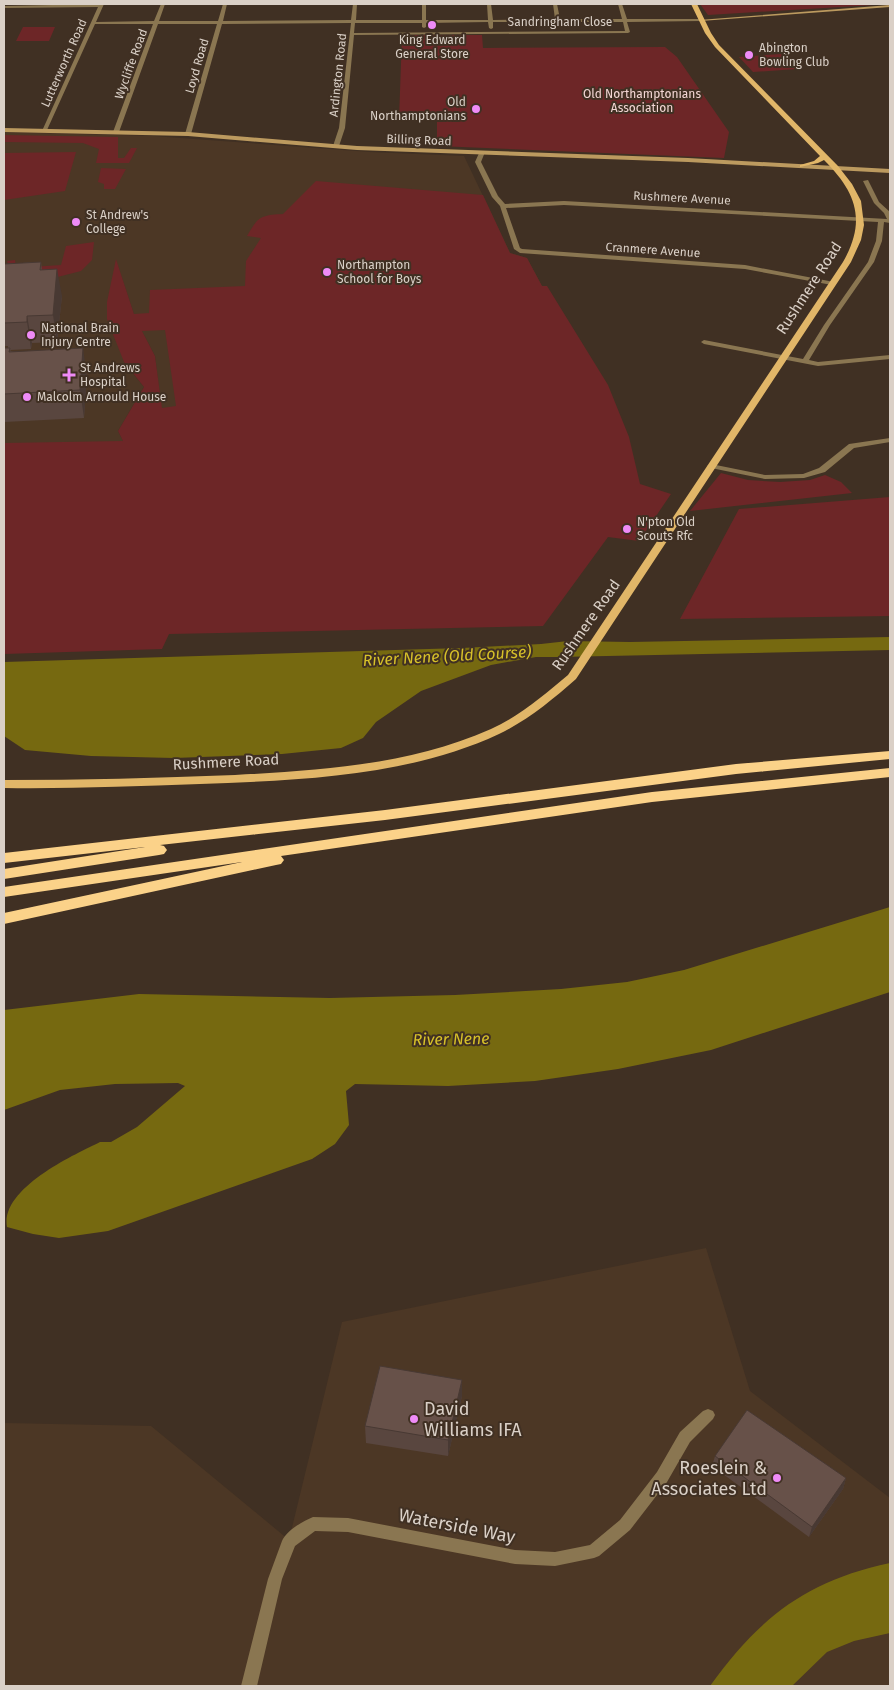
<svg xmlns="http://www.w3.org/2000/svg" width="894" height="1690" viewBox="0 0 894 1690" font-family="'Fira Sans',sans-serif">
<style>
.built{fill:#4c3725}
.green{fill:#6d2627;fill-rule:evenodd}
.water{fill:#766910}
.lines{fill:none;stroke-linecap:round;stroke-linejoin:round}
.street{fill:#8a7651;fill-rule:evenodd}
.secondary{fill:#bc9a5f;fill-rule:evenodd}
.primary{fill:#e1b668;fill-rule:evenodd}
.highway{fill:#fbd289;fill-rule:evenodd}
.wall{fill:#59463f}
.shaded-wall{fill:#483933}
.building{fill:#675149;stroke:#483933}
.poi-dot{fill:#ef8bf7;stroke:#403023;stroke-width:2}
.labels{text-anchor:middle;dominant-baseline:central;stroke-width:4;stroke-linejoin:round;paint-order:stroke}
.far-street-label{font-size:12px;fill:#dad0c7;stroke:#403023}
.far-poi-label{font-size:12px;fill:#dad0c7;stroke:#403023;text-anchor:start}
.far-park-label{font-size:12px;fill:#f3d6d4;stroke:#403023}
.street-label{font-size:15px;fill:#dad0c7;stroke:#403023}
.water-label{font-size:16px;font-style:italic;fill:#d7c129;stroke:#403023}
.near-poi-label{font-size:18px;fill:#dad0c7;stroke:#403023;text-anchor:start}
.near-street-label{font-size:18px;fill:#dad0c7;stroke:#403023}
</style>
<rect width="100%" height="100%" fill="#403023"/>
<path class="built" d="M 4,132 L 153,136 L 370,152 L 464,156 L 510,253 L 527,258 L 542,286 L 163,420 L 155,356 L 136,320 L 116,260 L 124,362 L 144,387 L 118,431 L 129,452 L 4,625 Z
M 706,1248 L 750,1391 L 890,1498 L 890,1686 L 4,1686 L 4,1423 L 151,1426 L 289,1540 L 342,1322 Z"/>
<path class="green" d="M 700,4 L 890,4 L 708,15 Z
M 23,27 L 55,27 L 49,41 L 16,41 Z
M 402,35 L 482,35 L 483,48 L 665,47 L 677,57 L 729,132 L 724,158 L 437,146 L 437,119 L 399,120 Z
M 781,54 L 797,69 L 753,72 L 739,57 Z
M 4,135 L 118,137 L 118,158 L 124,158 L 131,148 L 137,148 L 129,163 L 96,163 L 99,149 L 83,143 L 4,142 Z
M 76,152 L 65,191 L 4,200 L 4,153 Z
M 101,168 L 126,169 L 115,189 L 104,189 L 104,184 L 98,182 Z
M 316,181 L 483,195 L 510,253 L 527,258 L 542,286 L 547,286 L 608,385 L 629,437 L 640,484 L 671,494 L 639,541 L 608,537 L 543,626 L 169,634 L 162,649 L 4,654 L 4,443 L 123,441 L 118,431 L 144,387 L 124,362 L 107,319 L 107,302 L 116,259 L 134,314 L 149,313 L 150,290 L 245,286 L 246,261 L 261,238 L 247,236 C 258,217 260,215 283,214 ZM 165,330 L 176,406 L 162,408 L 155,356 L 142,331 Z
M 94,242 L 92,260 L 81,271 L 42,281 L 9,267 L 7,261 L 15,260 L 16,268 L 61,265 L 66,246 Z
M 721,473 L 748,480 L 780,482 L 810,480 L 825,475 L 841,482 L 852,493 L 690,511 Z
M 890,497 L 890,616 L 680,619 L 739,509 Z"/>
<path class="water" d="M 890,637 L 890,650 L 559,657 L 536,657 L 491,665 L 421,691 L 376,722 L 363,738 L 341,748 L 282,754 L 174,758 L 91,756 L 25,750 L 4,736 L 4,662 L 462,648 L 541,644 L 568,641 L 630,642 Z
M 890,907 L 890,992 L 711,1050 L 618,1069 L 535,1081 L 448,1086 L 355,1084 L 346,1091 L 349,1125 L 335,1144 L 312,1159 L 108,1231 L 59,1238 L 33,1234 L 7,1227 C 0,1188 76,1154 100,1142 L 111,1142 L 137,1127 L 185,1086 L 178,1083 L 115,1084 L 60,1090 L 4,1110 L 4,1010 L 139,994 L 330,998 L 455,995 L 561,989 L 627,982 L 684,970 Z
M 890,1563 L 890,1633 L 854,1641 L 827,1652 L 792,1686 L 710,1686 C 760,1617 806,1581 890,1563 Z"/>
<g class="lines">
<path class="street" d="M 100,4 L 104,4 L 96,22 L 154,21 L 161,4 L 165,4 L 159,21 L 218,21 L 223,4 L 227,4 L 223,21 L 351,20 L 353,4 L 357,4 L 356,20 L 422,20 L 422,4 L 426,4 L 426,20 L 488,20 L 487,4 L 491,4 L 493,20 L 555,19 L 553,4 L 557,4 L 560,19 L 622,19 L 618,4 L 622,4 L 627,19 L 701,19 L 703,20 L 701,21 L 627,22 L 630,32 L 628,33 L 354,35 L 345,128 L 339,146 L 336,148 L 333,146 L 339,128 L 351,23 L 222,24 L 191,134 L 188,136 L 185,134 L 217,24 L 158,24 L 119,132 L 116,134 L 113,132 L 153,24 L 95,24 L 47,130 L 42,131 L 98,7 L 4,8 L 4,6 ZM 488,22 L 489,28 L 491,29 L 493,28 L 493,22 L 556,22 L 557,27 L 559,28 L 561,27 L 560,22 L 623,22 L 625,31 L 354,33 L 355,23 L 422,23 L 422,27 L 424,28 L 426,27 L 426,23 Z
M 480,151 L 485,152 L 481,162 L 498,196 L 505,204 L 564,201 L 887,219 L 884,213 L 874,203 L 863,181 L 868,180 L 879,202 L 890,212 L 890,223 L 884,222 L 882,241 L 874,262 L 830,325 L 809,360 L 818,362 L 890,355 L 890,359 L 818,366 L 704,344 L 701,342 L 704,340 L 803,359 L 824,325 L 868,262 L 876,241 L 878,222 L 564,205 L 506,208 L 520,248 L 522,249 L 745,265 L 834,282 L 834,284 L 832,285 L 745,269 L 520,253 L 514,249 L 500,206 L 492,197 L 475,162 Z
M 890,438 L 890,442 L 854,448 L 825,472 L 804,478 L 765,479 L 711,468 L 707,466 L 711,464 L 765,475 L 803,474 L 819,468 L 849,444 Z
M 708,1409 L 713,1411 L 715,1415 L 713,1419 L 690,1442 L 667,1482 L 630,1530 L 599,1556 L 594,1558 L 555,1566 L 515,1564 L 348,1532 L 315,1531 L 295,1546 L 282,1579 L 257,1686 L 241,1686 L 268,1579 L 282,1541 C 286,1531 303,1521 313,1517 L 348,1518 L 515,1550 L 555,1552 L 590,1545 L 620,1520 L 657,1472 L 680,1432 L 703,1411 Z"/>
<path class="secondary" d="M 890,5 L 890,7 L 701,21 L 699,20 Z
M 4,128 L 188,132 L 357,146 L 688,158 L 890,169 L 890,173 L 688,162 L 357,150 L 188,136 L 4,132 Z"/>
<path class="primary" d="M 691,4 L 697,4 L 711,33 L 719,45 L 838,166 L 852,184 L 861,201 L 864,225 L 861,240 L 851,262 L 576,679 C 552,700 528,720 499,734 C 407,777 300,780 200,784 C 135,786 69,789 4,788 L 4,780 C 81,780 158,778 235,775 C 322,770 410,765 491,729 C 520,716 544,695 568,675 L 843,262 C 867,220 856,192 824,160 L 818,163 L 800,167 L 800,165 L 814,161 L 820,156 L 715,47 L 705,33 Z"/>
<path class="highway" d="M 890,751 L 890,759 L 736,774 L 385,820 L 160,845 L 164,846 L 167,850 L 164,854 L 159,855 L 4,879 L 4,869 L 145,847 L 4,863 L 4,853 L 385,810 L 736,764 Z
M 890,768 L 890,777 L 652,802 L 281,856 L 284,860 L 281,864 L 276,865 L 4,924 L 4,913 L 242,862 L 4,897 L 4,887 L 652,792 Z"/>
</g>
<path class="wall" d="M 41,262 L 42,270 L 62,296 L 57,342 L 32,343 L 31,349 L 10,350 L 11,351 L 87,376 L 84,418 L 4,422 L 4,348 L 8,348 L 8,346 L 4,346 L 4,264 Z
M 462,1380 L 462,1396 L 448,1456 L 366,1443 L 365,1426 Z
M 715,1456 L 846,1478 L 843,1489 L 809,1537 L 712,1466 Z"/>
<path class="shaded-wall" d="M 57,269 L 62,296 L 57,342 L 53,315 Z
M 27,316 L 32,343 L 31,349 L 27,322 Z
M 83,348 L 87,376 L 84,418 L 80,390 Z
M 462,1380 L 462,1396 L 448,1456 L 448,1440 Z
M 846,1478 L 843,1489 L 809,1537 L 812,1527 Z"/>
<path class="building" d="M 41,262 L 40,270 L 57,269 L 53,315 L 27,316 L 27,322 L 4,323 L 4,264 Z
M 4,348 L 10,348 L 9,352 L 83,348 L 80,390 L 4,394 Z
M 380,1366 L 462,1380 L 448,1440 L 365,1426 Z
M 747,1410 L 846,1478 L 812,1527 L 715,1456 Z"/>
<g class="poi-dot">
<circle cx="432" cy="25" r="5"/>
<circle cx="749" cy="55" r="5"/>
<circle cx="476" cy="109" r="5"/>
<circle cx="76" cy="222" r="5"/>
<circle cx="327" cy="272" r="5"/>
<circle cx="31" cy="335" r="5"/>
<path d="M66.5 367.5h5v5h5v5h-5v5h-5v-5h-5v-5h5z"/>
<circle cx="27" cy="397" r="5"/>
<circle cx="627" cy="529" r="5"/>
<circle cx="414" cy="1419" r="5"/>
<circle cx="777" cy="1478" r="5"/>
</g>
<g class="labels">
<g class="far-street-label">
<text x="560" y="22">Sandringham Close</text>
<text transform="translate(64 63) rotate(-66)">Lutterworth Road</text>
<text transform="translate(131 64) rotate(-70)">Wycliffe Road</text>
<text transform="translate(197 66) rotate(-74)">Loyd Road</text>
<text transform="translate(338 75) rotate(-84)">Ardington Road</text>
<text transform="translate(419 140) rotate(2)">Billing Road</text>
<text transform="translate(682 198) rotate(3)">Rushmere Avenue</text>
<text transform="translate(653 250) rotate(4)">Cranmere Avenue</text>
</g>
<g class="far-poi-label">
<text x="432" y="40" text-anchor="middle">King Edward<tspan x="432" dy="14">General Store</tspan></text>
<text x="759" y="48">Abington<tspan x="759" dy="14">Bowling Club</tspan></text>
<text x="466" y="102" text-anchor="end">Old<tspan x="466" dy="14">Northamptonians</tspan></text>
<text x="86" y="215">St Andrew's<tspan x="86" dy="14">College</tspan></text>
<text x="337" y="265">Northampton<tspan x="337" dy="14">School for Boys</tspan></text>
<text x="41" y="328">National Brain<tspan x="41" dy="14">Injury Centre</tspan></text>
<text x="80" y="368">St Andrews<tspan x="80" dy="14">Hospital</tspan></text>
<text x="37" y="397">Malcolm Arnould House</text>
<text x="637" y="522">N'pton Old<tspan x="637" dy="14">Scouts Rfc</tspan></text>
</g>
<g class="far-park-label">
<text x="642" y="94">Old Northamptonians<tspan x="642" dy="14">Association</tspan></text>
</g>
<g class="street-label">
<text transform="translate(809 288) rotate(-57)">Rushmere Road</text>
<text transform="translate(586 625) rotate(-55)">Rushmere Road</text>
<text transform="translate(226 762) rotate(-3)">Rushmere Road</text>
</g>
<g class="water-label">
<text transform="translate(447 656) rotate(-3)">River Nene (Old Course)</text>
<text transform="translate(451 1039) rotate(-1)">River Nene</text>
</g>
<g class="near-poi-label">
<text x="424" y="1409">David<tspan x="424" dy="21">Williams IFA</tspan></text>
<text x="767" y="1468" text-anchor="end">Roeslein &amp;<tspan x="767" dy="21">Associates Ltd</tspan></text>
</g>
<g class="near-street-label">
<text transform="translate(457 1526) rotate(11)">Waterside Way</text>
</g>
</g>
<rect width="894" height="1690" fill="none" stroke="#dad0c7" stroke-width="10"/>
</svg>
